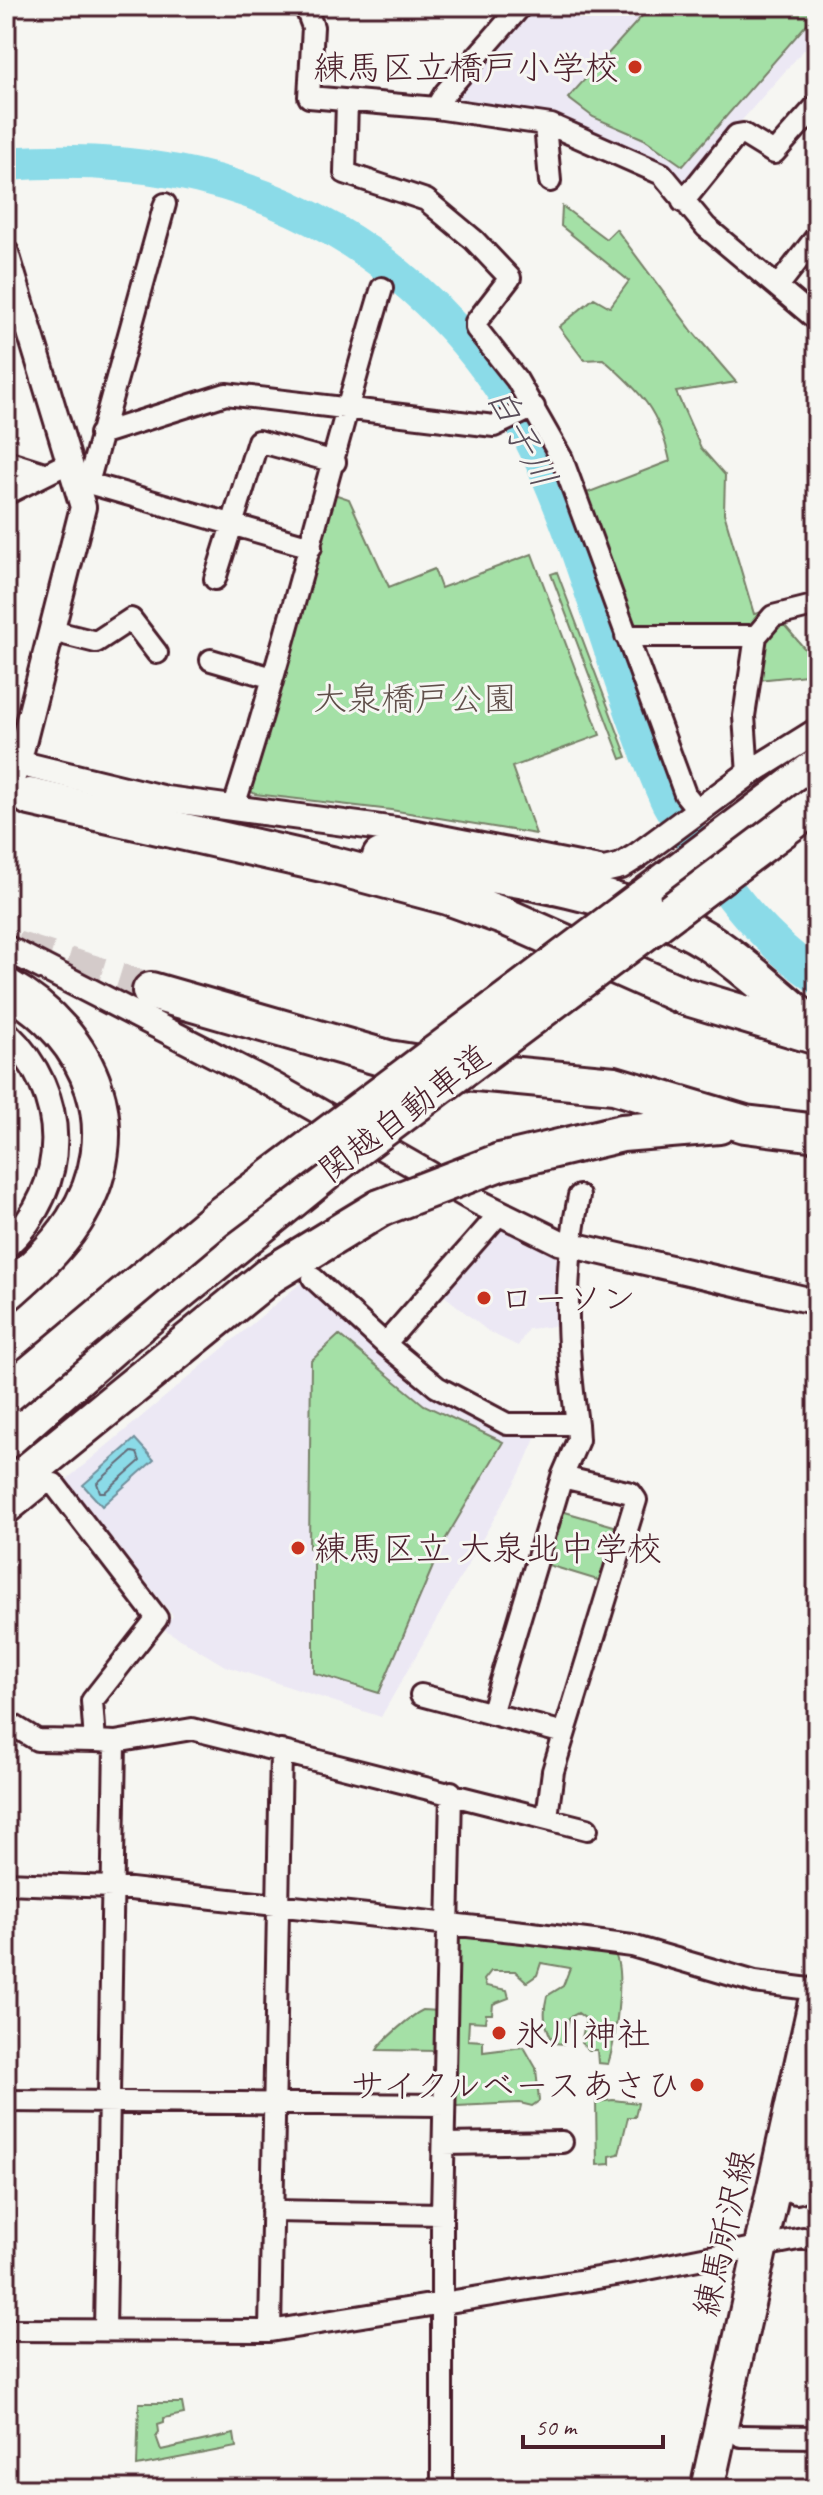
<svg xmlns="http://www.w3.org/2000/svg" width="823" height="2495" viewBox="0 0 823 2495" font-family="Caveat,'Klee One',sans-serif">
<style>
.built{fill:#ece8f4}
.green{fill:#a4e0a6;stroke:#778068;stroke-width:2}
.water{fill:#8bdbe8;stroke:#71909c;stroke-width:2}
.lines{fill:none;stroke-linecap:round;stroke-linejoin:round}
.shore{stroke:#646a77;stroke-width:2}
.river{stroke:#8bdbe8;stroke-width:34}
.motorway-tunnel{stroke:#d4cbca;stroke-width:36;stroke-dasharray:36 18;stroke-linecap:butt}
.minor-casing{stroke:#4a1f2b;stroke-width:26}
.tertiary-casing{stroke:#4a1f2b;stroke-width:30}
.primary-casing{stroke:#4a1f2b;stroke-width:38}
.motorway-casing{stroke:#4a1f2b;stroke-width:42}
.minor{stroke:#f6f6f2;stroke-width:20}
.tertiary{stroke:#f6f6f2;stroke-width:24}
.primary{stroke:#f6f6f2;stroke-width:32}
.motorway{stroke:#f6f6f2;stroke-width:36}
.motorway-bridge-casing{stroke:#4a1f2b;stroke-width:42;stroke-linecap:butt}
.motorway-bridge{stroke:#f6f6f2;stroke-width:36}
.poi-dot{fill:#c8321e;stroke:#f6f6f2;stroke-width:3}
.labels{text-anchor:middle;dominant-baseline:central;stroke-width:6;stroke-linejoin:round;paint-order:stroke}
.poi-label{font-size:34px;fill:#4a1f2b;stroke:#f6f6f2;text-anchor:start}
.park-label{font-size:34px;fill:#604f4a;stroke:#f6f6f2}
.street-label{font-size:34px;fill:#4a1f2b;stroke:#f6f6f2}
.water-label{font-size:36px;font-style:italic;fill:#5a4e5a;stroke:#f6f6f2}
</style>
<rect width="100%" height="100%" fill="#f6f6f2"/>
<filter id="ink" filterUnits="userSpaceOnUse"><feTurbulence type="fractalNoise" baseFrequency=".0125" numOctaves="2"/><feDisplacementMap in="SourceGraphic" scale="16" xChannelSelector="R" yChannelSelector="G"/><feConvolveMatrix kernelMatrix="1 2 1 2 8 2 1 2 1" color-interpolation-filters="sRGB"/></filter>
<g filter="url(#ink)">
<path class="built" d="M 536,6 L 817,6 L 817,35 L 683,187 L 663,168 L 603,136 L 555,119 L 459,108 L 454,100 Z
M 506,1227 L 553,1252 L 559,1261 L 555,1326 L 528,1329 L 518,1346 L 489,1332 L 441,1293 L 498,1229 Z
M 303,1281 L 426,1393 L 504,1435 L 537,1434 L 520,1473 L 381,1717 L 225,1666 L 162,1628 L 173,1616 L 66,1480 Z"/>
<path class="green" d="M 651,6 L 804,6 L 813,17 L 683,166 L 644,139 L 593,117 L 568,98 Z
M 562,206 L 606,239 L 616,229 L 693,332 L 736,382 L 676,392 L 701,448 L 725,475 L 724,513 L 754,614 L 763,612 L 754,629 L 641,631 L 632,624 L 584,494 L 670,461 C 659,410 641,392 603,359 L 584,360 L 559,327 L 594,298 L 610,307 L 629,281 L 561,226 Z
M 334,494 L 349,499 L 389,587 L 434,569 L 441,588 L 532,554 L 600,735 L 512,767 L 536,834 L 391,810 L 255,794 L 249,790 Z
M 557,572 L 627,757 L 621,759 L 551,574 Z
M 780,620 L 810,655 L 817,674 L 757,680 L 765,635 Z
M 339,1335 L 424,1405 L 503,1442 L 442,1545 L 379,1693 L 314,1673 L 314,1549 L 309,1548 L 311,1361 Z
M 558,1510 L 621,1528 L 604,1582 L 542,1563 Z
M 458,1934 L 614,1953 C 626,1970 615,2043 608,2064 L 598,2063 L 597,2050 L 589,2050 L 581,2043 L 586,2019 L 578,2013 L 569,2018 L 564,2044 L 554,2043 C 545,2027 542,2015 547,1996 L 563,1986 L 570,1968 L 541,1963 L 537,1975 L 527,1982 L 515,1971 L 491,1971 L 484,1980 L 486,1986 L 507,1990 L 509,1998 L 493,2004 L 492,2014 L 486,2014 L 485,2022 L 469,2021 L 468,2040 L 483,2041 L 483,2052 L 524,2047 L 536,2068 L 539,2101 L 532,2106 L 520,2103 L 457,2106 L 450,2100 Z
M 423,2010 L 439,2011 L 438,2051 L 377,2050 C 383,2040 412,2015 423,2010 Z
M 613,2100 L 638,2103 L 635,2117 L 628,2117 L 619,2154 L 610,2156 L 610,2164 L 597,2165 L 596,2102 Z
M 139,2403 L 182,2403 L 184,2414 L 164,2418 L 164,2422 L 158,2424 L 159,2432 L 156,2436 L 161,2450 L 234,2434 L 236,2447 L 137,2466 Z"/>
<path class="water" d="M 135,1439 L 154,1460 L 102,1506 L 83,1485 Z"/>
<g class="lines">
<path class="shore" d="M 132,1452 L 137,1453 L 140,1461 L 105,1492 L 100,1492 L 97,1483 Z"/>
<path class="river" d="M 6,164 C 122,155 231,171 333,230 C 424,283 497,364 541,460 C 590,568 617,687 665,796 C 672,813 685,828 695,844 C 731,897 764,940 817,977"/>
<path class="motorway-tunnel" d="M 15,949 L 151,991"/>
<defs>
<path id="minor" d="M 305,6 L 313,27 L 309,97 L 436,108 L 551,125 L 662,174 L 706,227 L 817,320
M 347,102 L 345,173 L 426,200 L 474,240 L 510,278 L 476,322 L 476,328 L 517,380 L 562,459 L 685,794 L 698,810
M 436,108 L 445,93 L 521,6
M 545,125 L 550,181
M 683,202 L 737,135 L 743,134 L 774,153 L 817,105
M 778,286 L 817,236
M 100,434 L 226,394 L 494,426 L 534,407
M 6,461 L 44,473
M 88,483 L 165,204
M 77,487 L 88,483 L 311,547
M 6,494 L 70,462
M 215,579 L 258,441 L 335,462
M 52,631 L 96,642 L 131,619 L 157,653
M 626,636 L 756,636 L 773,616 L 817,605
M 211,660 L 273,678
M 748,774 L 744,716 L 756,636
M 233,809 C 289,637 330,460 382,288
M 500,1213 L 385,1344 L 437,1387 L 507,1424 L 577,1424 C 566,1346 563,1273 579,1196
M 313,1278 L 385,1344
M 6,1515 L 44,1484 L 54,1484 L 157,1618 L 92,1701 L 95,1741 L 37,1740 L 6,1721
M 421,1695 L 564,1733
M 491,1714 L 562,1477 L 578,1440 L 577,1424
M 95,1741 L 115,1742 L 192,1729 L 587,1829
M 547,1817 L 553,1771 L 636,1500 L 631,1493 L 562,1477
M 6,1883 L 112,1887 L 532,1933 L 632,1946 L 755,1982 L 817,1990
M 6,2101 L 444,2105
M 444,2144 L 562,2142
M 272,2211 L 442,2214
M 6,2330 L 270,2331 L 628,2273 L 803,2238 L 817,2240
M 105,2330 L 115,1742
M 270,2331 L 281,1751
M 741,2436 L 817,2437
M 442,2489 L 442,2214 L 451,1792"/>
<path id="tertiary" d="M 6,253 L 83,507 L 18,763 L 6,795
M 6,757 L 18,763 L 166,799 L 411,832 L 604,870 L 621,866 L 637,856 L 748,774 L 817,731
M 6,948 L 273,1085 L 480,1203 L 559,1242 L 817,1302
M 6,1033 C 70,1094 71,1186 6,1246"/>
<path id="primary" d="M 796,2187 L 817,2096
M 707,2489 L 817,1993"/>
<path id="motorway" d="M 30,797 L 331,865 L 448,896 L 506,917 L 684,996 L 817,1036
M 381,857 C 479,872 624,888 709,942 C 747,967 782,1001 817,1030
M 642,899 L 817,767
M 6,987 C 93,1036 131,1132 74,1221 C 56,1249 31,1271 6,1293
M 151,991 L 388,1059 L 455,1070 L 614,1085 L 745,1124 L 817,1133
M 500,1162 L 622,1133 L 719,1125
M 6,1440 L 127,1334 L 341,1160
M 6,1490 L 270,1275 L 380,1208"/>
</defs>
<use href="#minor" class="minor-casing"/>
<use href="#tertiary" class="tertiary-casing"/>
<use href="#primary" class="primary-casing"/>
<use href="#motorway" class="motorway-casing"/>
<use href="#minor" class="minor"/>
<use href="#tertiary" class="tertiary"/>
<use href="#primary" class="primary"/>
<use href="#motorway" class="motorway"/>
<defs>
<path id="motorway-bridge" d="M 341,1160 L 817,803
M 380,1208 L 500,1162
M 6,1395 L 216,1219 L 642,899"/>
</defs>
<use href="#motorway-bridge" class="motorway-bridge-casing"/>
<use href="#motorway-bridge" class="motorway-bridge"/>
</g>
</g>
<g class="poi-dot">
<circle cx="635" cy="67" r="8"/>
<circle cx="484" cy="1298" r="8"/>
<circle cx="298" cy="1548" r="8"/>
<circle cx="499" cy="2033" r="8"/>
<circle cx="697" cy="2085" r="8"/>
</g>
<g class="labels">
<g class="poi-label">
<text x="619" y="67" text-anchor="end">練馬区立橋戸小学校</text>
<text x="500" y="1298">ローソン</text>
<text x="314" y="1548">練馬区立 大泉北中学校</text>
<text x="515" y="2033">氷川神社</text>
<text x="681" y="2085" text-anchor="end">サイクルベースあさひ</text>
</g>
<g class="park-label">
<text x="415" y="698">大泉橋戸公園</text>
</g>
<g class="street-label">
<text transform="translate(404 1113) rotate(-37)">関越自動車道</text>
<text transform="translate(724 2233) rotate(-77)">練馬所沢線</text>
</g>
<g class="water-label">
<text transform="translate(522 437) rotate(62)">白子川</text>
</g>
</g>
<rect width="823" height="2495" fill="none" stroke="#f6f6f2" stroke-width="32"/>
<rect x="16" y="16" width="791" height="2463" fill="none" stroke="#4a1f2b" stroke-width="3" filter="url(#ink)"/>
<path d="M523 2435v12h140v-12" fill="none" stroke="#4a1f2b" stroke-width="4"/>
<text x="535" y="2435" font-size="24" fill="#4a1f2b" stroke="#f6f6f2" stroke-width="6" paint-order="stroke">50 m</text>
</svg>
